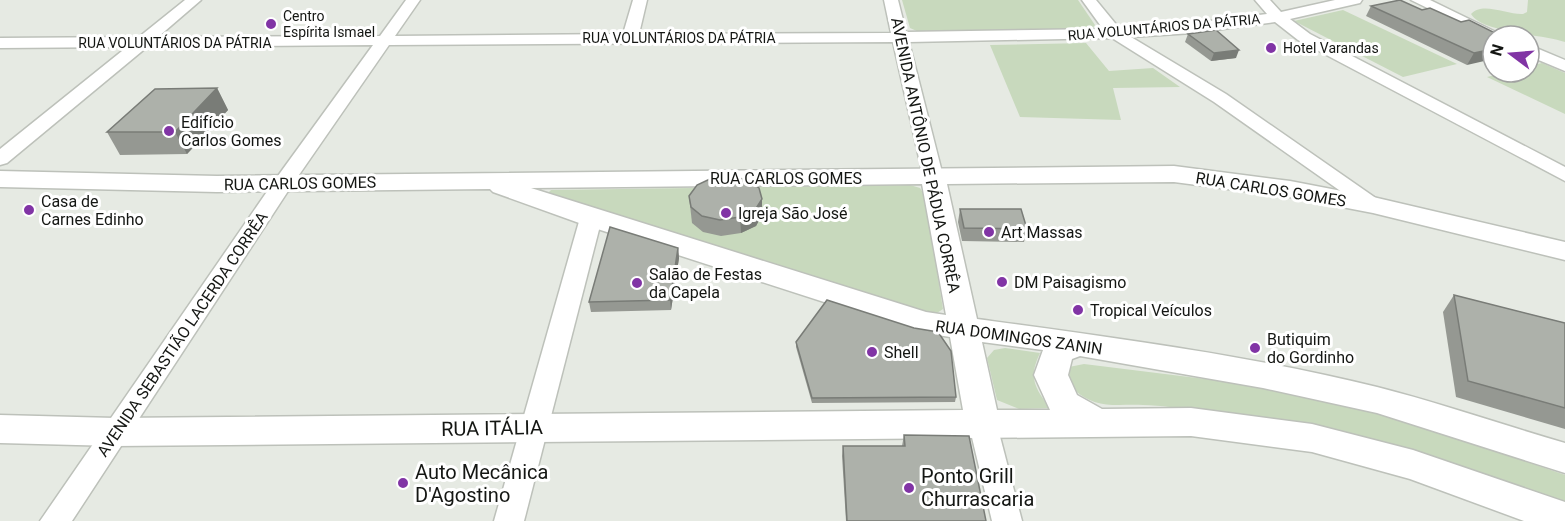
<svg xmlns="http://www.w3.org/2000/svg" width="1565" height="521" viewBox="0 0 1565 521" font-family="Roboto,sans-serif">
  <style>
    .green { fill: #c8d9bd }
    .lines { fill: none; stroke-linecap: round; stroke-linejoin: round }
    .minor-casing { stroke: #bdc1ba; stroke-width: 3 }
    .tertiary-casing { stroke: #bdc1ba; stroke-width: 3 }
    .minor { fill: #fff; fill-rule: evenodd }
    .tertiary { fill: #fff; fill-rule: evenodd }
    .wall { fill: #959892 }
    .shaded-wall { fill: #797c77 }
    .building { fill: #adb1aa; stroke: #797c77; stroke-width: 1.5 }
    .poi-dot { fill: #8134a5; stroke: #fff; stroke-width: 2 }
    .labels { text-anchor: middle; stroke-width: 6; stroke-linejoin: round; paint-order: stroke }
    .far-poi-label { font-size: 14px; fill: #141613; stroke: #fff; text-anchor: start }
    .far-street-label { font-size: 14px; fill: #141613; stroke: #fff }
    .poi-label { font-size: 16px; fill: #141613; stroke: #fff; text-anchor: start }
    .street-label { font-size: 16px; fill: #141613; stroke: #fff }
    .near-street-label { font-size: 20px; fill: #141613; stroke: #fff }
    .near-poi-label { font-size: 20px; fill: #141613; stroke: #fff; text-anchor: start }
  </style>
  <rect width="100%" height="100%" fill="#e6eae3"/>
  <g class="green">
    <polygon points="902,0 1078,0 1095,25 1092,29 919,32 910,28"/>
    <path d="M1528 0H1565V42C1543 34 1482 33 1471 14 1482 1 1508 15 1523 14L1527 12Z"/>
    <polygon points="1343,10 1457,64 1403,77 1294,21"/>
    <polygon points="1086,43 1109,71 1153,68 1180,87 1113,88 1121,120 1020,117 990,45"/>
    <polygon points="1542,63 1565,73 1565,114 1487,77 1507,72 1529,72 1529,66"/>
    <polygon points="910,185 920,188 925,196 943,309 937,313 924,313 546,195 551,190"/>
    <path d="M1005 348 1040 353C1028 378 1035 388 1050 408L1019 409 997 400 987 358 994 350Z"/>
    <path d="M1084 364 1270 387 1375 409 1565 475V504L1199 411C1181 409 1161 405 1143 405 1111 404 1095 410 1070 386L1069 367Z"/>
  </g>
  <g class="lines">
    <g class="minor-casing">
      <g id="minor">
        <polygon points="185,0 201,0 158,37 380,36 406,0 420,0 395,36 623,34 633,0 647,0 639,34 891,33 884,0 898,0 906,32 1103,29 1082,0 1096,0 1119,28 1193,23 1267,14 1255,0 1270,0 1281,12 1335,0 1362,0 1360,3 1290,19 1310,34 1565,167 1565,181 1298,40 1275,22 1193,33 1131,37 1226,94 1380,201 1383,205 1380,209 1366,209 1214,102 1112,38 909,42 943,176 940,180 926,180 923,176 893,42 389,45 292,185 72,521 40,521 275,180 373,45 147,47 7,163 0,165 0,149 127,47 0,48 0,38 139,37"/>
        <polygon points="1411,0 1430,0 1504,36 1493,36 1493,40 1491,39"/>
        <polygon points="1529,45 1565,60 1565,71 1529,56"/>
        <polygon points="591,212 598,213 602,218 524,521 494,521 580,218 584,213"/>
        <polygon points="983,414 993,417 997,425 1022,521 992,521 969,425 973,417"/>
      </g>
    </g>
    <g class="tertiary-casing">
      <path id="tertiary" d="M1174 166 1290 181 1373 197 1565 242V260L1373 213 1290 197 1174 182 947 184 977 319C1109 337 1248 355 1377 387 1440 403 1503 425 1565 443V473L1377 413 1263 388 1080 356 1072 359 1068 375 1077 395 1102 409 1191 408 1312 424 1413 450 1565 502V521H1524L1410 479 1312 452 1191 436 115 446 0 443V415L115 418 963 410 950 337 914 331 582 224 493 192 490 189 217 192 0 187V171L217 176ZM922 184 946 315 926 312 531 188ZM982 342 1043 350 1034 375 1050 410H997Z"/>
    </g>
    <use href="#minor" class="minor"/>
    <use href="#tertiary" class="tertiary"/>
  </g>
  <g class="wall">
    <polygon points="1371,6 1461,22 1501,36 1467,65 1366,16"/>
    <polygon points="1188,34 1236,58 1211,61 1185,42"/>
    <polygon points="217,88 228,110 187,154 120,155 107,132"/>
    <polygon points="689,196 762,199 762,215 756,226 741,233 721,236 703,232 692,223"/>
    <polygon points="960,209 1027,229 1024,242 962,241 958,222"/>
    <polygon points="678,248 679,258 671,310 591,312 589,302"/>
    <polygon points="1454,295 1565,323 1565,429 1456,397 1443,312"/>
    <polygon points="796,342 956,397 955,402 812,403 796,347"/>
    <polygon points="904,435 986,521 846,521 842,456 843,446 902,446"/>
  </g>
  <g class="shaded-wall">
    <polygon points="1493,49 1493,59 1467,65 1474,53"/>
    <polygon points="1239,50 1236,58 1211,61 1214,53"/>
    <polygon points="217,88 228,110 187,154 175,132"/>
    <polygon points="762,199 762,215 756,226 741,233 740,217"/>
    <polygon points="678,248 679,258 671,310 670,300"/>
  </g>
  <g class="building">
    <polygon points="1400,0 1422,10 1430,8 1461,22 1469,20 1501,36 1493,36 1493,49 1474,53 1371,6"/>
    <polygon points="1216,30 1239,50 1214,53 1188,34"/>
    <polygon points="217,88 175,132 107,132 155,89"/>
    <polygon points="730,176 747,180 759,188 762,199 755,210 740,217 720,220 702,216 691,207 689,196 697,185 712,178"/>
    <polygon points="960,209 1021,209 1027,229 964,228"/>
    <polygon points="610,227 678,248 670,300 589,302"/>
    <polygon points="1454,295 1565,323 1565,408 1468,381"/>
    <polygon points="827,300 914,328 938,332 951,351 956,397 812,398 796,342"/>
    <polygon points="904,435 969,436 986,521 847,521 843,446 905,446"/>
  </g>
  <g class="poi-dot">
    <circle cx="271" cy="24" r="6"/>
    <circle cx="1271" cy="48" r="6"/>
    <circle cx="169" cy="131" r="6"/>
    <circle cx="29" cy="210" r="6"/>
    <circle cx="726" cy="213" r="6"/>
    <circle cx="989" cy="232" r="6"/>
    <circle cx="1002" cy="282" r="6"/>
    <circle cx="637" cy="283" r="6"/>
    <circle cx="1078" cy="310" r="6"/>
    <circle cx="1255" cy="348" r="6"/>
    <circle cx="872" cy="352" r="6"/>
    <circle cx="403" cy="483" r="6"/>
    <circle cx="909" cy="488" r="6"/>
  </g>
  <g class="labels">
    <g class="far-poi-label">
      <text x="283" y="21">Centro<tspan x="283" dy="16">Espírita Ismael</tspan></text>
      <text x="1283" y="53">Hotel Varandas</text>
    </g>
    <g class="far-street-label">
      <text transform="translate(1164 27) rotate(-5)" y="5">RUA VOLUNTÁRIOS DA PÁTRIA</text>
      <text x="679" y="43">RUA VOLUNTÁRIOS DA PÁTRIA</text>
      <text x="175" y="48">RUA VOLUNTÁRIOS DA PÁTRIA</text>
    </g>
    <g class="poi-label">
      <text x="181" y="128">Edifício<tspan x="181" dy="18">Carlos Gomes</tspan></text>
      <text x="41" y="207">Casa de<tspan x="41" dy="18">Carnes Edinho</tspan></text>
      <text x="738" y="219">Igreja São José</text>
      <text x="1001" y="238">Art Massas</text>
      <text x="649" y="280">Salão de Festas<tspan x="649" dy="18">da Capela</tspan></text>
      <text x="1014" y="288">DM Paisagismo</text>
      <text x="1090" y="316">Tropical Veículos</text>
      <text x="1267" y="345">Butiquim<tspan x="1267" dy="18">do Gordinho</tspan></text>
      <text x="884" y="358">Shell</text>
    </g>
    <g class="street-label">
      <text transform="translate(926 155) rotate(78)" y="6">AVENIDA ANTÔNIO DE PÁDUA CORRÊA</text>
      <text x="786" y="184">RUA CARLOS GOMES</text>
      <text transform="translate(300 183) rotate(-1)" y="6">RUA CARLOS GOMES</text>
      <text transform="translate(1271 189) rotate(9)" y="6">RUA CARLOS GOMES</text>
      <text transform="translate(182 334) rotate(-56)" y="6">AVENIDA SEBASTIÃO LACERDA CORRÊA</text>
      <text transform="translate(1019 337) rotate(8)" y="6">RUA DOMINGOS ZANIN</text>
    </g>
    <g class="near-street-label">
      <text transform="translate(492 428) rotate(-1)" y="7">RUA ITÁLIA</text>
    </g>
    <g class="near-poi-label">
      <text x="415" y="479">Auto Mecânica<tspan x="415" dy="23">D'Agostino</tspan></text>
      <text x="921" y="483">Ponto Grill<tspan x="921" dy="23">Churrascaria</tspan></text>
    </g>
  </g>
  <g transform="translate(1511 54) rotate(286)"><circle r="28" fill="#ffffff" stroke="#a1a2a1" stroke-width="1.5"/>
  <path d="M0-4.5L10 22L0 15L-10 22Z" fill="#8134a5"/>
  <text y="-9" font-size="16" font-weight="bold" text-anchor="middle" fill="#141613">N</text>
  </g>
</svg>
